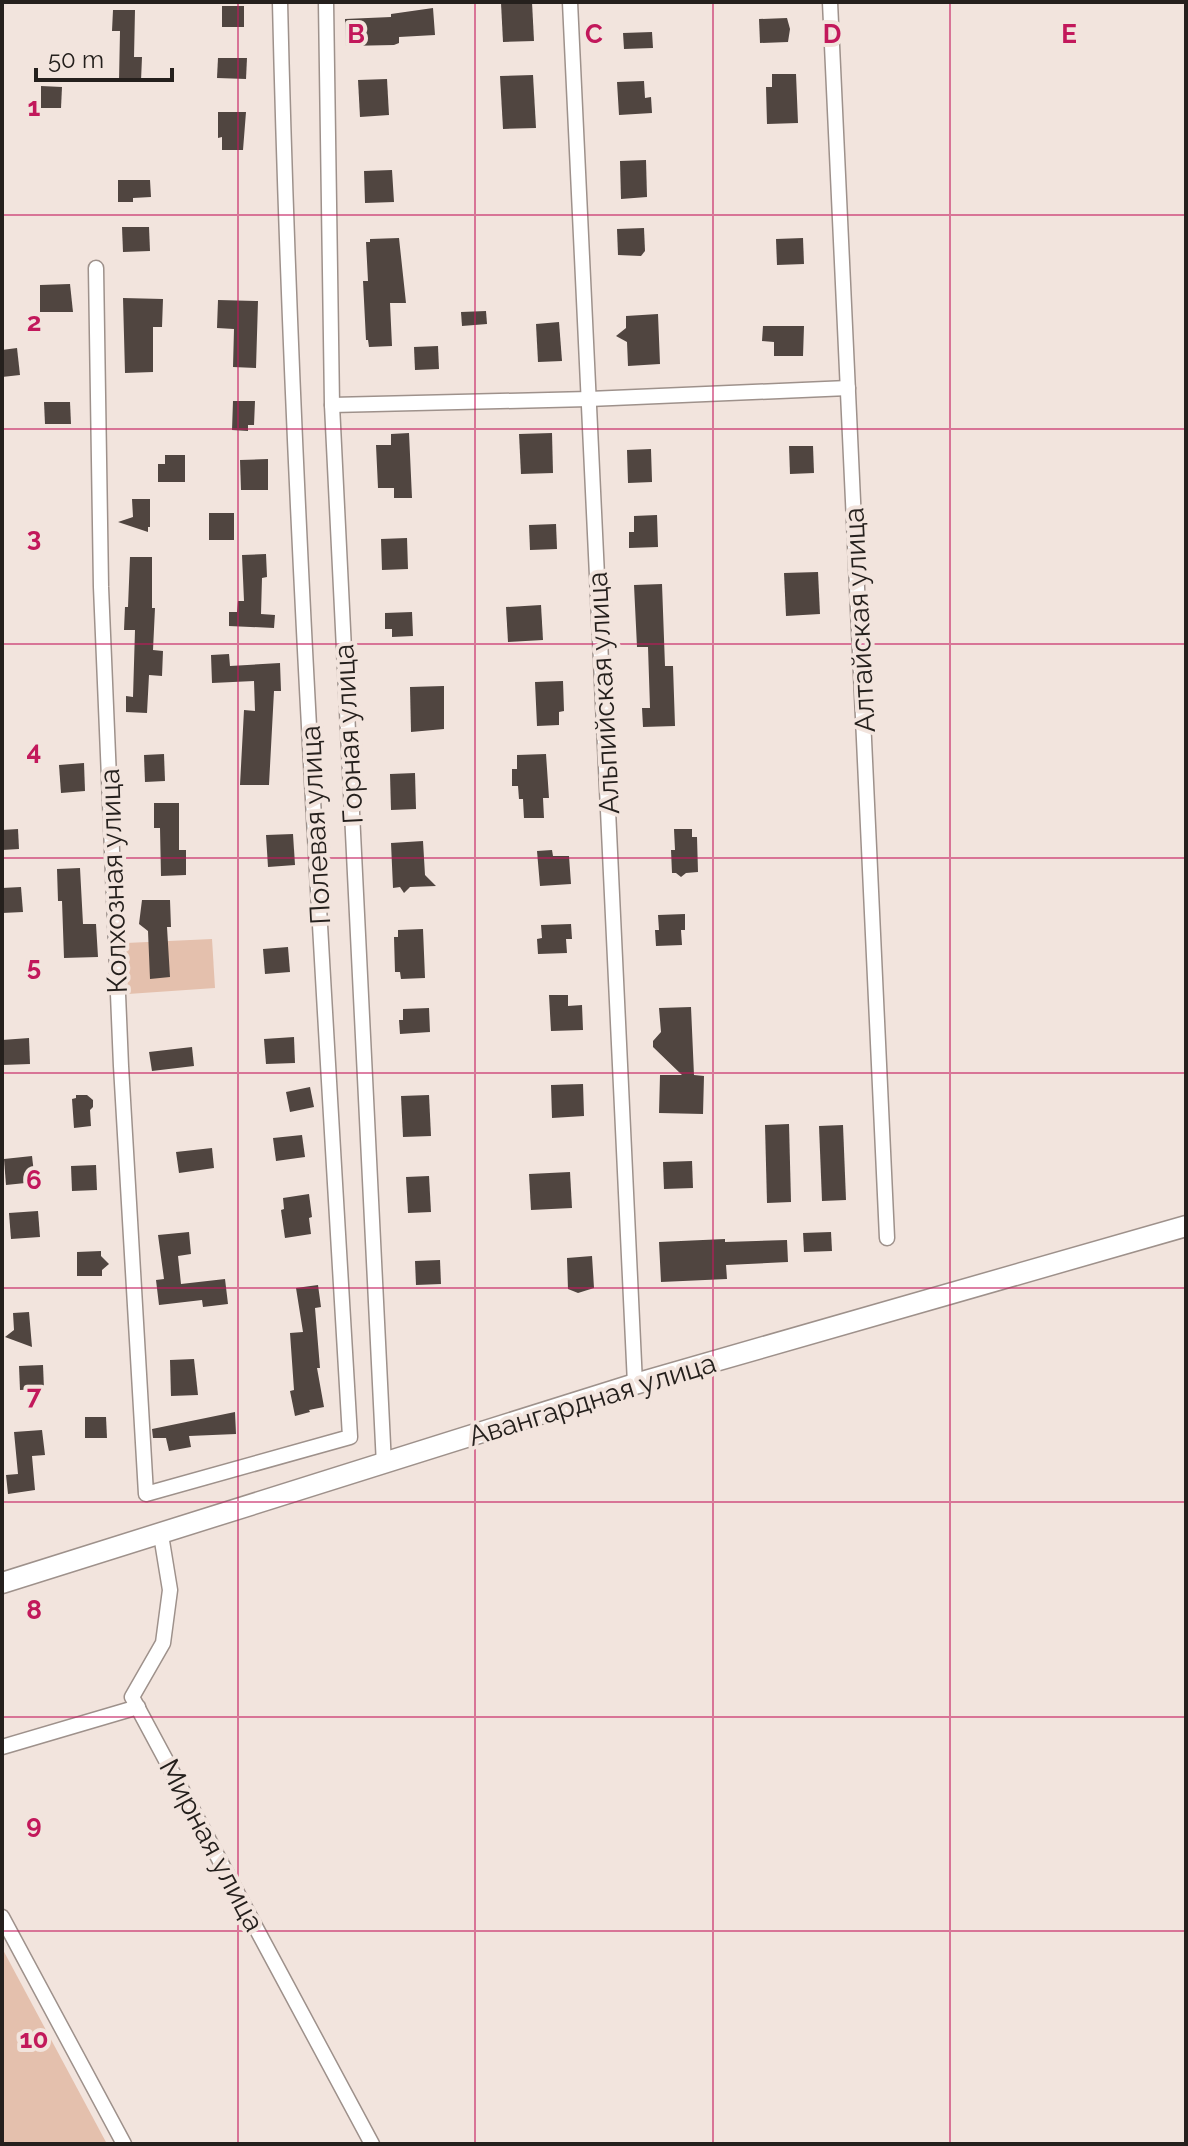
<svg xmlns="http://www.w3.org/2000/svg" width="1188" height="2146" viewBox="0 0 1188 2146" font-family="Raleway,sans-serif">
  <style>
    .green { fill: #e4c0ad }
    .building { fill: #504540 }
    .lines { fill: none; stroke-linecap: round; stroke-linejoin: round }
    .minor-casing { stroke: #9e918b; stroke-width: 17 }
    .secondary-casing { stroke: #9e918b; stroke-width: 23 }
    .minor { stroke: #fff; stroke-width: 14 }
    .secondary { stroke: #fff; stroke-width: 20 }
    .grid { fill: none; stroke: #c2185b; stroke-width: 2; stroke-opacity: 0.55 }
    .labels { text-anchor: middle; stroke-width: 8; stroke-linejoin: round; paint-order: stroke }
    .street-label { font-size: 28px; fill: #25201d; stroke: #f2e4dd }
    .grid-label { font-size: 26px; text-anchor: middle; font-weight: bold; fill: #c2185b; stroke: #f2e4dd; stroke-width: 8; stroke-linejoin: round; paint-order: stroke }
  </style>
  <rect width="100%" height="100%" fill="#f2e4dd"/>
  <g class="green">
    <polygon points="212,939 215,988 128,994 126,943"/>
    <polygon points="2,1948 107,2144 2,2144"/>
  </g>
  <g class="building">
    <polygon points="524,2 532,2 534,41 503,42 501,3"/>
    <rect x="222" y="6" width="22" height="21"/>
    <polygon points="433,8 435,35 399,37 399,43 394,45 346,46 345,19 391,17 391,14"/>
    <polygon points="113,10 135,10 134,57 142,57 141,81 119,81 120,31 112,31"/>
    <polygon points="787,18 790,29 788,42 760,43 759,19"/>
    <polygon points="652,32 653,48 624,49 623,33"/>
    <polygon points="218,58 247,58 246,79 217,78"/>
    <polygon points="772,74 796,74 798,123 767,124 766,87 772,87"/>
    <polygon points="533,75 536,128 503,129 500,76"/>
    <polygon points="387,79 389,115 360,117 358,80"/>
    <polygon points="644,81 645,98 651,97 652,113 619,115 617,82"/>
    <polygon points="41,86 62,87 61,108 41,108"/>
    <polygon points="218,112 246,112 243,150 222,150 222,137 218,138"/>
    <polygon points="646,160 647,197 621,199 620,161"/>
    <polygon points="392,170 394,202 365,203 364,171"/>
    <polygon points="118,180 150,180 151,197 133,198 133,202 118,202"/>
    <polygon points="122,227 149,227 150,251 123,252"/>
    <polygon points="644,228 645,251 641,256 618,255 617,229"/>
    <polygon points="399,238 406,303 390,303 392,346 369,347 368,340 366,340 363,281 368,281 366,242 370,242 370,239"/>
    <polygon points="803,238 804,264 777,265 776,239"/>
    <polygon points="70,284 73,312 40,312 40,285"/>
    <polygon points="123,298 163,299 162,327 153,327 153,372 125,373"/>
    <polygon points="218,300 258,301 256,368 233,367 234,329 217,328"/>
    <polygon points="486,311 487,324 462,326 461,312"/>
    <polygon points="658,314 660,364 628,366 627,342 616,336 626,328 626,316"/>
    <polygon points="559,322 562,361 538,362 536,324"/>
    <polygon points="763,326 804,326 803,356 774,356 774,342 762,341"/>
    <polygon points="438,346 439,369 415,370 414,347"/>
    <polygon points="17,348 20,375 2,377 2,350"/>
    <polygon points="233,401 255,401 254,425 248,425 248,431 232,430"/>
    <polygon points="44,402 70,402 71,424 45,424"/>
    <polygon points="409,433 412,498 394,498 394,488 378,488 376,445 391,445 391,434"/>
    <polygon points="552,433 553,473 521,474 519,434"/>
    <polygon points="789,446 813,446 814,473 790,474"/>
    <polygon points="651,449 652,482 628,483 627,450"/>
    <polygon points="165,455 185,455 185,482 158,482 158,464 165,464"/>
    <polygon points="268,459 268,490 241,490 240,460"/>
    <polygon points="132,499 150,499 150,527 148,527 148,532 118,522 133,517"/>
    <rect x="209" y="513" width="25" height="27"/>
    <polygon points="657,515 658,547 629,548 629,532 634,532 634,516"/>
    <polygon points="556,524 557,549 530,550 529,525"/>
    <polygon points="407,538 408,569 382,570 381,539"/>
    <polygon points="266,554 267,577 262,578 261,614 275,615 274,628 229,626 229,612 237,612 238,601 244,601 242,555"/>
    <polygon points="130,557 152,557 152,608 155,608 153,650 163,651 162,676 149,675 147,713 126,712 126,696 133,697 135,630 124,630 125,607 128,607"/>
    <polygon points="818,572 820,614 786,616 784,573"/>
    <polygon points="662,584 665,666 673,666 675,726 643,727 642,708 650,708 648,647 637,647 634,585"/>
    <polygon points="541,605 543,640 508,642 506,607"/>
    <polygon points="412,612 413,636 392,637 392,629 385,629 385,613"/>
    <polygon points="229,654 230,666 280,663 281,691 274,691 269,785 240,785 244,710 255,711 254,681 212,683 211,655"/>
    <polygon points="563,681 564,711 559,712 559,725 537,726 535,682"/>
    <polygon points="444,686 444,729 411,732 410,687"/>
    <polygon points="164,754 165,781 145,782 144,755"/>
    <polygon points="546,754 549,798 543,798 544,818 524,818 523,799 519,799 518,786 512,786 512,769 517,769 517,755"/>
    <polygon points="84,763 85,791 61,793 59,765"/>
    <polygon points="415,773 416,809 391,810 390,774"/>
    <polygon points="154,803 179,803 179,850 186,850 186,875 161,876 160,828 154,828"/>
    <polygon points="18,829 19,849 2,850 2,830"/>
    <polygon points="674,829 692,829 692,837 697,837 698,872 686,873 681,877 676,873 672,873 671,850 675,850"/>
    <polygon points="293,834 295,865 268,867 266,835"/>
    <polygon points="423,841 425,875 436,886 410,887 404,893 400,887 393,888 391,843"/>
    <polygon points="552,850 553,856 569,856 571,884 540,886 537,851"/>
    <polygon points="80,868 83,924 96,924 98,957 64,958 62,901 58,901 57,869"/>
    <polygon points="21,887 23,912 2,913 2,888"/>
    <polygon points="142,900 170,900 171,927 167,927 170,977 150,979 148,931 139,924"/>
    <polygon points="685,914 685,930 681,930 682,945 656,946 655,930 659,930 658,915"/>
    <polygon points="571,924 572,939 566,939 567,953 538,954 537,939 542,938 541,925"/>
    <polygon points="423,929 425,978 401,979 400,972 395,972 394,937 398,937 398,930"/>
    <polygon points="288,947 290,972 265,974 263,949"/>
    <polygon points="549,995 568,995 568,1006 582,1005 583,1030 551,1031"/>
    <polygon points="691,1007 694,1075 704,1076 703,1114 659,1113 660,1075 682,1075 653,1047 653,1041 661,1032 659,1008"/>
    <polygon points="429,1008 430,1032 400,1034 399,1020 403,1020 403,1009"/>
    <polygon points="294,1037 295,1063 266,1064 264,1039"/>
    <polygon points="29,1038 30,1064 2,1065 2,1040"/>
    <polygon points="192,1047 194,1066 152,1071 149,1052"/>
    <polygon points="583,1084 584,1116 552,1118 551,1085"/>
    <polygon points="310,1087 314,1107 290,1112 286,1092"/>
    <polygon points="76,1095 87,1095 93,1100 93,1107 90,1110 91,1126 74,1128 72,1099 76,1098"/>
    <polygon points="429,1095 431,1136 403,1137 401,1096"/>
    <polygon points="789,1124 791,1202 767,1203 765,1125"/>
    <polygon points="843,1125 846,1200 822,1201 819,1126"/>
    <polygon points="302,1135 305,1157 276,1161 273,1138"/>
    <polygon points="212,1148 214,1168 179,1173 176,1152"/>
    <polygon points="32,1156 35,1182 6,1185 4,1159"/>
    <polygon points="692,1161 693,1188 664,1189 663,1162"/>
    <polygon points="96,1165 97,1190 72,1191 71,1166"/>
    <polygon points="570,1172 572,1208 531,1210 529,1174"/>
    <polygon points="429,1176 431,1212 408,1213 406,1177"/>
    <polygon points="309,1194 312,1217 309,1218 311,1234 285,1238 281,1210 284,1209 283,1198"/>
    <polygon points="38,1211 40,1237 11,1239 9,1213"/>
    <polygon points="189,1232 191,1254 178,1256 181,1284 225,1279 228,1304 203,1307 202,1300 159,1305 156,1280 164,1279 158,1235"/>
    <polygon points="831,1232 832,1251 804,1252 803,1233"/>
    <polygon points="725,1239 725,1242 787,1240 788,1262 726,1265 727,1279 661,1282 659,1242"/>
    <polygon points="101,1251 101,1256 109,1264 102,1270 102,1276 77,1276 77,1252"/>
    <polygon points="592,1256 594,1288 578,1293 568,1289 567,1258"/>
    <polygon points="440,1260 441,1284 416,1285 415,1261"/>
    <polygon points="318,1285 321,1307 315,1308 320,1368 317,1368 324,1407 309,1410 310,1412 295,1416 290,1391 294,1390 290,1333 303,1332 296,1288"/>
    <polygon points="29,1312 32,1347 5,1337 14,1330 13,1313"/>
    <polygon points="194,1359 198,1395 171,1396 170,1360"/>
    <polygon points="43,1365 44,1389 20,1390 19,1366"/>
    <polygon points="235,1412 236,1434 189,1436 191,1447 169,1451 166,1438 153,1438 152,1429"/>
    <polygon points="85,1417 106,1417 107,1438 85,1438"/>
    <polygon points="42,1430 45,1455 32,1456 35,1490 8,1494 6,1475 18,1474 14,1432"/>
  </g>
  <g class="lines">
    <g class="minor-casing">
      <g id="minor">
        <polyline points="326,2 332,405 384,1465"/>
        <polyline points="570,2 635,1384"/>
        <polyline points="830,2 887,1238"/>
        <path d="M96 268 101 587 121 1066 146 1494 350 1437C322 959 291 481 280 2"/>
        <polyline points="332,405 589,399 848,388"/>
        <polyline points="161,1535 170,1590 163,1643 132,1697 372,2144"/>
        <polyline points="2,1747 138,1707"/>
        <polyline points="2,1917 124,2144"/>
      </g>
    </g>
    <g class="secondary-casing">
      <polyline id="secondary" points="2,1583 635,1384 1186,1226"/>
    </g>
    <use href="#minor" class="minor"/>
    <use href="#secondary" class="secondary"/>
  </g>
  <path class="grid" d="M238 2V2144M475 2V2144M713 2V2144M950 2V2144M2 215H1186M2 429H1186M2 644H1186M2 858H1186M2 1073H1186M2 1288H1186M2 1502H1186M2 1717H1186M2 1931H1186"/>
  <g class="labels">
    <g class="street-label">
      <text transform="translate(859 620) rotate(-93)" y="10">Алтайская улица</text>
      <text transform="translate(603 693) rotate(-93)" y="10">Альпийская улица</text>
      <text transform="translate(348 734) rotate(-93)" y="10">Горная улица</text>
      <text transform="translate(315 825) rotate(-93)" y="10">Полевая улица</text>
      <text transform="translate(113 881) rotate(-92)" y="10">Колхозная улица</text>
      <text transform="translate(592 1399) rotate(-17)" y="10">Авангардная улица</text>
      <text transform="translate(212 1845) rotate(62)" y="10">Мирная улица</text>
    </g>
  </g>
  <g class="grid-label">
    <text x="356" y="43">B</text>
    <text x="594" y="43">C</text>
    <text x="832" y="43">D</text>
    <text x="1069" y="43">E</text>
    <text x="34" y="116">1</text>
    <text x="34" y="331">2</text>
    <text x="34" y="546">3</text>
    <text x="34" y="760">4</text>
    <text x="34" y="975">5</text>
    <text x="34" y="1189">6</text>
    <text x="34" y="1404">7</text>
    <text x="34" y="1619">8</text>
    <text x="34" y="1833">9</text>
    <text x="34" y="2048">10</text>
  </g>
  <rect width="1188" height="2146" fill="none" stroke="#25201d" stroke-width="8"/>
  <path d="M36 68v12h136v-12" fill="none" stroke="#25201d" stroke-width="4"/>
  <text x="48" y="68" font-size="24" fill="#25201d" stroke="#f2e4dd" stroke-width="6" paint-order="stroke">50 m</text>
</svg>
